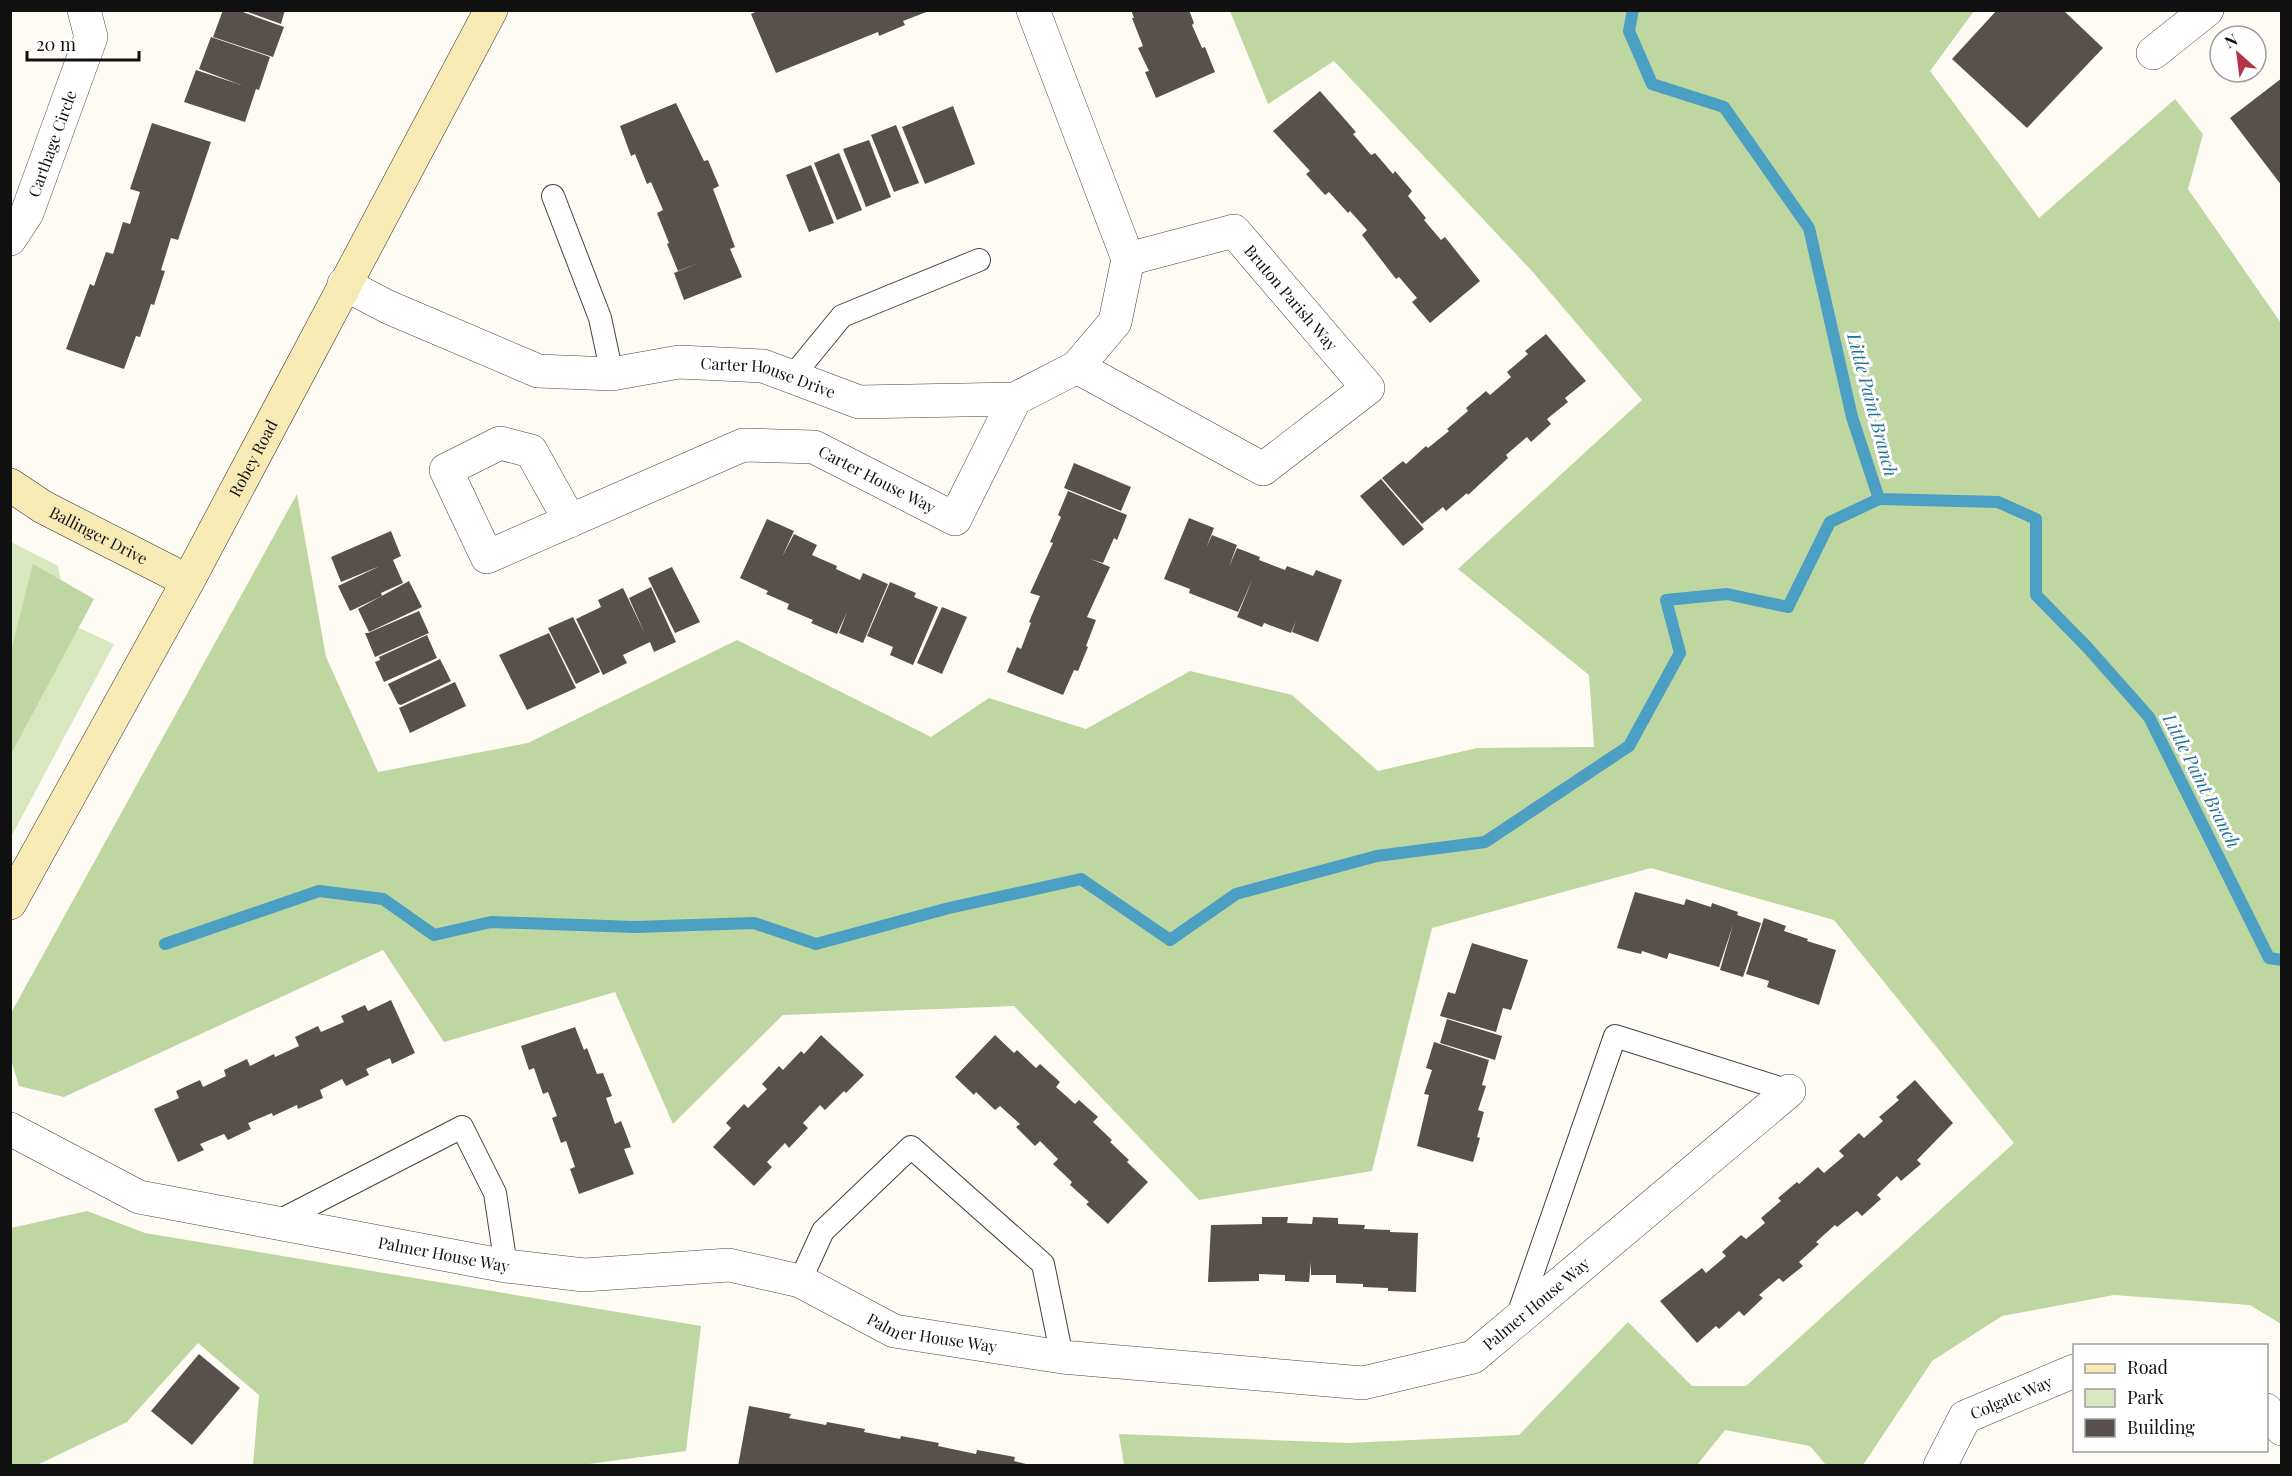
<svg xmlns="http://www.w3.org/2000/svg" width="2292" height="1476" viewBox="0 0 2292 1476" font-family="'Playfair Display',serif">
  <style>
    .green { fill: #d8e7c0 }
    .forest { fill: #bed6a0 }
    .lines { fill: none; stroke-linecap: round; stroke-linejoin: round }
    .stream { stroke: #4a9fc2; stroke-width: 12 }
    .building { fill: #58504d }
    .lane-casing { stroke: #434343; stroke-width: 24 }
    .street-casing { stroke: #434343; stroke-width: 34 }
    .secondary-casing { stroke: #323232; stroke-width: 34 }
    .lane { stroke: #fff; stroke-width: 22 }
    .street { stroke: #fff; stroke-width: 33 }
    .secondary { stroke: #f8eab5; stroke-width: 33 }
    .labels { text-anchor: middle; stroke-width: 6; stroke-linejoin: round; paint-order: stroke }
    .street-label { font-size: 16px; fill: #101010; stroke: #fff }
    .water-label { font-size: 18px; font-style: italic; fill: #237298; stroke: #fff }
  </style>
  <rect width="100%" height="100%" fill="#fefbf4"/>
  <polygon class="green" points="11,542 58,566 70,624 114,644 11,837"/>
  <g class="forest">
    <polygon points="1230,11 1974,11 1930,71 2039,218 2175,99 2203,134 2188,189 2281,323 2281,1324 2250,1305 2114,1295 2002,1316 1932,1361 1863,1465 1826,1465 1810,1446 1725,1430 1697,1465 1124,1465 1119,1434 1348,1443 1519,1435 1628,1322 1692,1386 1746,1386 2014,1143 1834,920 1651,868 1432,928 1372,1171 1199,1200 1014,1006 783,1015 673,1124 615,992 444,1042 383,950 64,1097 19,1086 11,1060 11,1013 297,494 326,657 378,772 528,743 737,640 931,737 989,698 1086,729 1190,671 1292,695 1378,771 1477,748 1594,747 1589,675 1458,569 1642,400 1531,270 1334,61 1268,104"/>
    <polygon points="33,564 94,599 11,754 11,651"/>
    <polygon points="87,1211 145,1233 701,1326 686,1451 574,1466 253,1465 259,1395 198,1343 127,1422 37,1465 11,1465 11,1228"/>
  </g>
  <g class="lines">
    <g class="stream">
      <polyline points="1633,10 1629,31 1652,84 1724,107 1809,228 1852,417 1879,499 1998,502 2036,519 2036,595 2087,647 2149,717 2269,958 2282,960"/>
      <polyline points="165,944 319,891 383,899 434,935 491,922 635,927 754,923 816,944 949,908 1081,879 1170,940 1236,894 1377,856 1485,842 1629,746 1680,653 1666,600 1727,594 1788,607 1830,522 1879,499"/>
    </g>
  </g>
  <g class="building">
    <polygon points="223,10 237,10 284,27 273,57 213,37"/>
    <polygon points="242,10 285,10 281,24"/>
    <polygon points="760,10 929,10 929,11 903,21 905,25 879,36 878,32 776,73 751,14"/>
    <polygon points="1131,10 1189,10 1194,23 1192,25 1202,48 1205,47 1215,72 1156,98 1145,72 1149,71 1138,48 1143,46 1132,18 1134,18"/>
    <polygon points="1997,10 2063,10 2103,48 2027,128 1952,59"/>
    <polygon points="211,37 270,57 259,90 256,89 245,122 184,102 196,70 241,85 199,69"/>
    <polygon points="2282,78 2282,186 2230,118"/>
    <polygon points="1320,91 1356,132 1353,134 1371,155 1375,153 1393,174 1395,171 1412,191 1408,196 1426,218 1424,220 1441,240 1445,237 1480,281 1430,323 1412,302 1417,298 1399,277 1396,279 1362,235 1367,230 1350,211 1348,213 1329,192 1325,195 1306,174 1310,171 1273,131"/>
    <polygon points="676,103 704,161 708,160 719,186 713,189 735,247 730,249 742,277 684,300 674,273 701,262 678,271 667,244 669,243 657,213 663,210 651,182 647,184 635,154 631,156 620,126"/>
    <polygon points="953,106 975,164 925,184 902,127"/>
    <polygon points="152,123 211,142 178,240 171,238 161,270 165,271 154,305 151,304 140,337 136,336 124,369 66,349 90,284 94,286 106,252 113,254 123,222 130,224 140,192 130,189"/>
    <polygon points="896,125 919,183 894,192 871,135"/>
    <polygon points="869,140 891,197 866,207 843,149"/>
    <polygon points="839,153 862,210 837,220 814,163"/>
    <polygon points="811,165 834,223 809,232 786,175"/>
    <polygon points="1546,334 1586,381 1565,398 1568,402 1547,419 1551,424 1531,442 1527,437 1506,455 1508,458 1468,495 1467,493 1446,511 1443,507 1422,524 1382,478 1403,461 1406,464 1426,446 1428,448 1449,431 1447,429 1468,411 1466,408 1486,391 1490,395 1511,377 1507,372 1528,354 1525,351"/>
    <polygon points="1074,463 1131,487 1121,511 1064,488"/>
    <polygon points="1381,479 1424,529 1403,546 1360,496"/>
    <polygon points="1068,491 1127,515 1117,540 1114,538 1103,563 1091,559 1110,567 1087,617 1096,620 1086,646 1088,647 1078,671 1074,670 1063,695 1007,672 1017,647 1021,649 1031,623 1029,622 1040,596 1030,593 1053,543 1050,542 1061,517 1058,515"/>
    <polygon points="1189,518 1214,528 1206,548 1212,535 1237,545 1229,567 1237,548 1260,557 1259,560 1285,570 1287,566 1313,576 1316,570 1342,580 1318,642 1292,632 1296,620 1291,633 1264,623 1262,627 1237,617 1253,578 1238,612 1189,593 1190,589 1164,579"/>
    <polygon points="767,519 794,531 782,557 794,534 817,545 812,555 837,566 836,569 860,580 863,573 888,584 863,643 839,633 847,612 837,634 811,623 813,620 787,609 789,604 766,594 768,591 740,578"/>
    <polygon points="391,531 401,556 393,560 403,583 381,593 382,596 350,611 338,586 380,566 341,582 331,557"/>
    <polygon points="672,567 700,622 675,633 648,578"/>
    <polygon points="409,581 422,607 369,632 358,609"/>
    <polygon points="890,582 916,593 914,597 938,607 913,665 890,655 893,647 867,636"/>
    <polygon points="651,587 676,642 654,652 650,642 623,655 627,663 603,675 576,619 601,607 598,600 623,588 645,634 629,598"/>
    <polygon points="942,607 967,617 942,674 917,663"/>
    <polygon points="419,611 429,633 375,657 365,633 368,633"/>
    <polygon points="573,617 600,672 576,684 548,628"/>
    <polygon points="549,633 576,688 527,710 499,655"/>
    <polygon points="427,635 437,658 384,682 375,662 380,660 379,657"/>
    <polygon points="440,659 451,681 401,705 398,704 388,684"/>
    <polygon points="455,682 466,706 410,733 399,708"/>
    <polygon points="1635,892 1684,905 1686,899 1711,907 1712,903 1738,912 1737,915 1761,923 1743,977 1720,970 1733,925 1719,967 1669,953 1667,959 1642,951 1641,954 1617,948"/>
    <polygon points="1764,918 1786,926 1784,931 1808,939 1807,941 1836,950 1819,1005 1767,987 1769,981 1746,974"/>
    <polygon points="1472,943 1528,960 1511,1010 1503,1008 1496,1032 1440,1016 1448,992 1455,994"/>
    <polygon points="391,1000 415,1053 392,1064 390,1058 366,1069 369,1075 346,1086 342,1079 320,1090 323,1098 298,1109 297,1105 273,1116 272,1113 248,1123 251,1129 228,1140 224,1134 200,1144 204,1150 178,1162 154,1109 179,1098 176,1091 200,1080 203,1087 226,1076 224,1070 247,1059 250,1066 274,1054 275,1057 299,1046 295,1037 318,1026 321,1032 344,1022 341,1016 365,1005 368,1011"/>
    <polygon points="1447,1019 1502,1036 1495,1060 1440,1043"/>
    <polygon points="575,1027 584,1050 587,1048 597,1074 603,1073 612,1096 606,1098 615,1124 621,1121 631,1147 624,1149 634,1174 579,1194 570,1169 575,1167 566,1141 561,1143 552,1118 557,1116 548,1092 543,1094 534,1068 529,1070 521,1046"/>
    <polygon points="821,1035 864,1075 846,1093 844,1091 825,1110 820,1105 803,1123 808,1128 789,1148 785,1143 767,1162 772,1167 754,1186 713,1147 731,1128 726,1123 744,1104 748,1108 767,1089 762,1084 779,1066 783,1070 801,1051 804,1054"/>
    <polygon points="995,1035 1014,1053 1017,1050 1036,1068 1040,1064 1060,1082 1056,1087 1075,1104 1079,1100 1098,1117 1093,1122 1112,1140 1110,1142 1129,1160 1127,1162 1148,1182 1108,1224 1086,1204 1089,1202 1070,1185 1072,1182 1053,1164 1058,1159 1040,1141 1035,1146 1016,1127 1020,1124 1000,1106 995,1110 976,1092 974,1095 955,1077"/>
    <polygon points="1434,1042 1489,1060 1482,1085 1486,1086 1478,1110 1484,1112 1477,1137 1480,1138 1473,1162 1417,1146 1429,1095 1424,1094 1432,1070 1426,1068"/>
    <polygon points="1915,1080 1953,1123 1917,1160 1921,1164 1901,1181 1897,1176 1877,1195 1881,1199 1862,1216 1857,1211 1837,1227 1835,1225 1816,1242 1819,1244 1799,1262 1803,1266 1783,1282 1779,1278 1759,1295 1763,1298 1744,1316 1739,1311 1719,1329 1716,1326 1697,1343 1660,1301 1702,1268 1706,1273 1726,1256 1722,1252 1741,1235 1746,1239 1765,1223 1761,1218 1781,1201 1778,1198 1797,1182 1799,1184 1818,1167 1824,1173 1844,1156 1839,1151 1859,1133 1864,1138 1883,1121 1879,1117 1899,1100 1896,1097"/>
    <polygon points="1262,1217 1288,1217 1287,1223 1312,1224 1313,1217 1338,1218 1338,1224 1365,1225 1364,1229 1390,1230 1390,1232 1418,1233 1416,1292 1388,1291 1388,1288 1363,1287 1363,1284 1336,1283 1336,1275 1311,1275 1311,1262 1309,1282 1285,1281 1285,1275 1259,1274 1259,1281 1208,1282 1211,1225 1262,1224"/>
    <polygon points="199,1354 240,1388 192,1445 151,1411"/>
    <polygon points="749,1406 791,1414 789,1418 826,1425 827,1422 865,1429 864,1432 900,1439 901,1436 939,1443 938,1446 976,1454 977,1450 1015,1457 1014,1461 1034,1466 738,1466"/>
  </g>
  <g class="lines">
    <g class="lane-casing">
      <g id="lane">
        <polyline points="553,196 600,318 612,374"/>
        <polyline points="792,377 842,316 979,260"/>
        <polyline points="277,1222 462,1127 495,1193 506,1266"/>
        <polyline points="800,1281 823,1231 911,1147 1043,1264 1062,1357"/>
        <polyline points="1517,1318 1615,1036 1789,1091"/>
      </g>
    </g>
    <g class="street-casing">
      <g id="street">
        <path id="s1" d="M1033 10 1128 259 1234 231 1368 388 1263 469 1077 367"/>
        <polyline points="2153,53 2207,10"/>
        <path id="s2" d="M10 239 27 213 91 37 84 10"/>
        <path id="s3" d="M344 284 388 307 538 371 612 374 679 362 763 366 859 402 1015 399 1077 367 1115 322 1128 259"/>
        <path id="s4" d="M570 521 531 451 500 443 446 470 487 557 743 445 814 447 955 519 1015 399"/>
        <path id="s5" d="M10 1129 139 1197 506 1266 584 1275 729 1265 800 1281 894 1331 1062 1357 1363 1383 1473 1357 1789 1091"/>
        <polyline points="2266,1410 2282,1429"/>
        <path id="s6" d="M1940 1466 1965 1417 2074 1371"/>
      </g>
    </g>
    <g class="secondary-casing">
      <g id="secondary">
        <path id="s7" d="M10 485 43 507 188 581"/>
        <path id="s8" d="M10 903 188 581 491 10"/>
      </g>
    </g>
    <use href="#lane" class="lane"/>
    <use href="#street" class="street"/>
    <use href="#secondary" class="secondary"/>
  </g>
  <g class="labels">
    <g class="street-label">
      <text dy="6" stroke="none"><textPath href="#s2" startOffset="105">Carthage Circle</textPath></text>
      <text dy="6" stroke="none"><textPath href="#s1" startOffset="464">Bruton Parish Way</textPath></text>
      <text dy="6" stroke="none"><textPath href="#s3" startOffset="446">Carter House Drive</textPath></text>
      <text dy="6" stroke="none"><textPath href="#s8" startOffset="507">Robey Road</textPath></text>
      <text dy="6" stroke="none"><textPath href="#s4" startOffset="690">Carter House Way</textPath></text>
      <text dy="6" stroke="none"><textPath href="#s7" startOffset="102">Ballinger Drive</textPath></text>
      <text dy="6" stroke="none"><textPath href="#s5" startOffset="456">Palmer House Way</textPath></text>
      <text dy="6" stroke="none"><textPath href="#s5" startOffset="1590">Palmer House Way</textPath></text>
      <text dy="6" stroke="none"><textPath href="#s5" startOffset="960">Palmer House Way</textPath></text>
      <text dy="6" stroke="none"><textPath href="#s6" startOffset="105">Colgate Way</textPath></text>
    </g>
    <g class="water-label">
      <text transform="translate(1872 405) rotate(75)" y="6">Little Paint Branch</text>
      <text transform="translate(2201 781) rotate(63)" y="6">Little Paint Branch</text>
    </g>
  </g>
  <rect width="2292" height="1476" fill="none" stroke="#101010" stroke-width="24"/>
  <rect x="2073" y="1344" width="195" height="108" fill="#ffffff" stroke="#9f9f9f" stroke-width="1.5"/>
  <rect x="2085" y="1364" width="30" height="9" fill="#f8eab5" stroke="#9f9f9f" stroke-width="1.5"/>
  <text x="2127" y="1374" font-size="18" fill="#101010">Road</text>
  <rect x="2085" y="1389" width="30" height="18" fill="#d8e7c0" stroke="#9f9f9f" stroke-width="1.5"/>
  <text x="2127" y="1404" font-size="18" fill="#101010">Park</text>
  <rect x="2085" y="1419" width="30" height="18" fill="#58504d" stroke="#9f9f9f" stroke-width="1.5"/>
  <text x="2127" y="1434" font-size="18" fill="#101010">Building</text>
  <g transform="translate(2238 54) rotate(332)"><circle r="28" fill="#ffffff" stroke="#9f9f9f" stroke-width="1.5"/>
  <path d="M0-4.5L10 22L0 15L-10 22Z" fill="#b53347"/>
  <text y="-9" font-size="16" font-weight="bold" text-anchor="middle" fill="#101010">N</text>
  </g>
  <path d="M27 51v9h112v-9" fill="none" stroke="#101010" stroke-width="3"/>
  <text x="36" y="51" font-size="18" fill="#101010" stroke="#ffffff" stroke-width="4.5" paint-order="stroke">20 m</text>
</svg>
